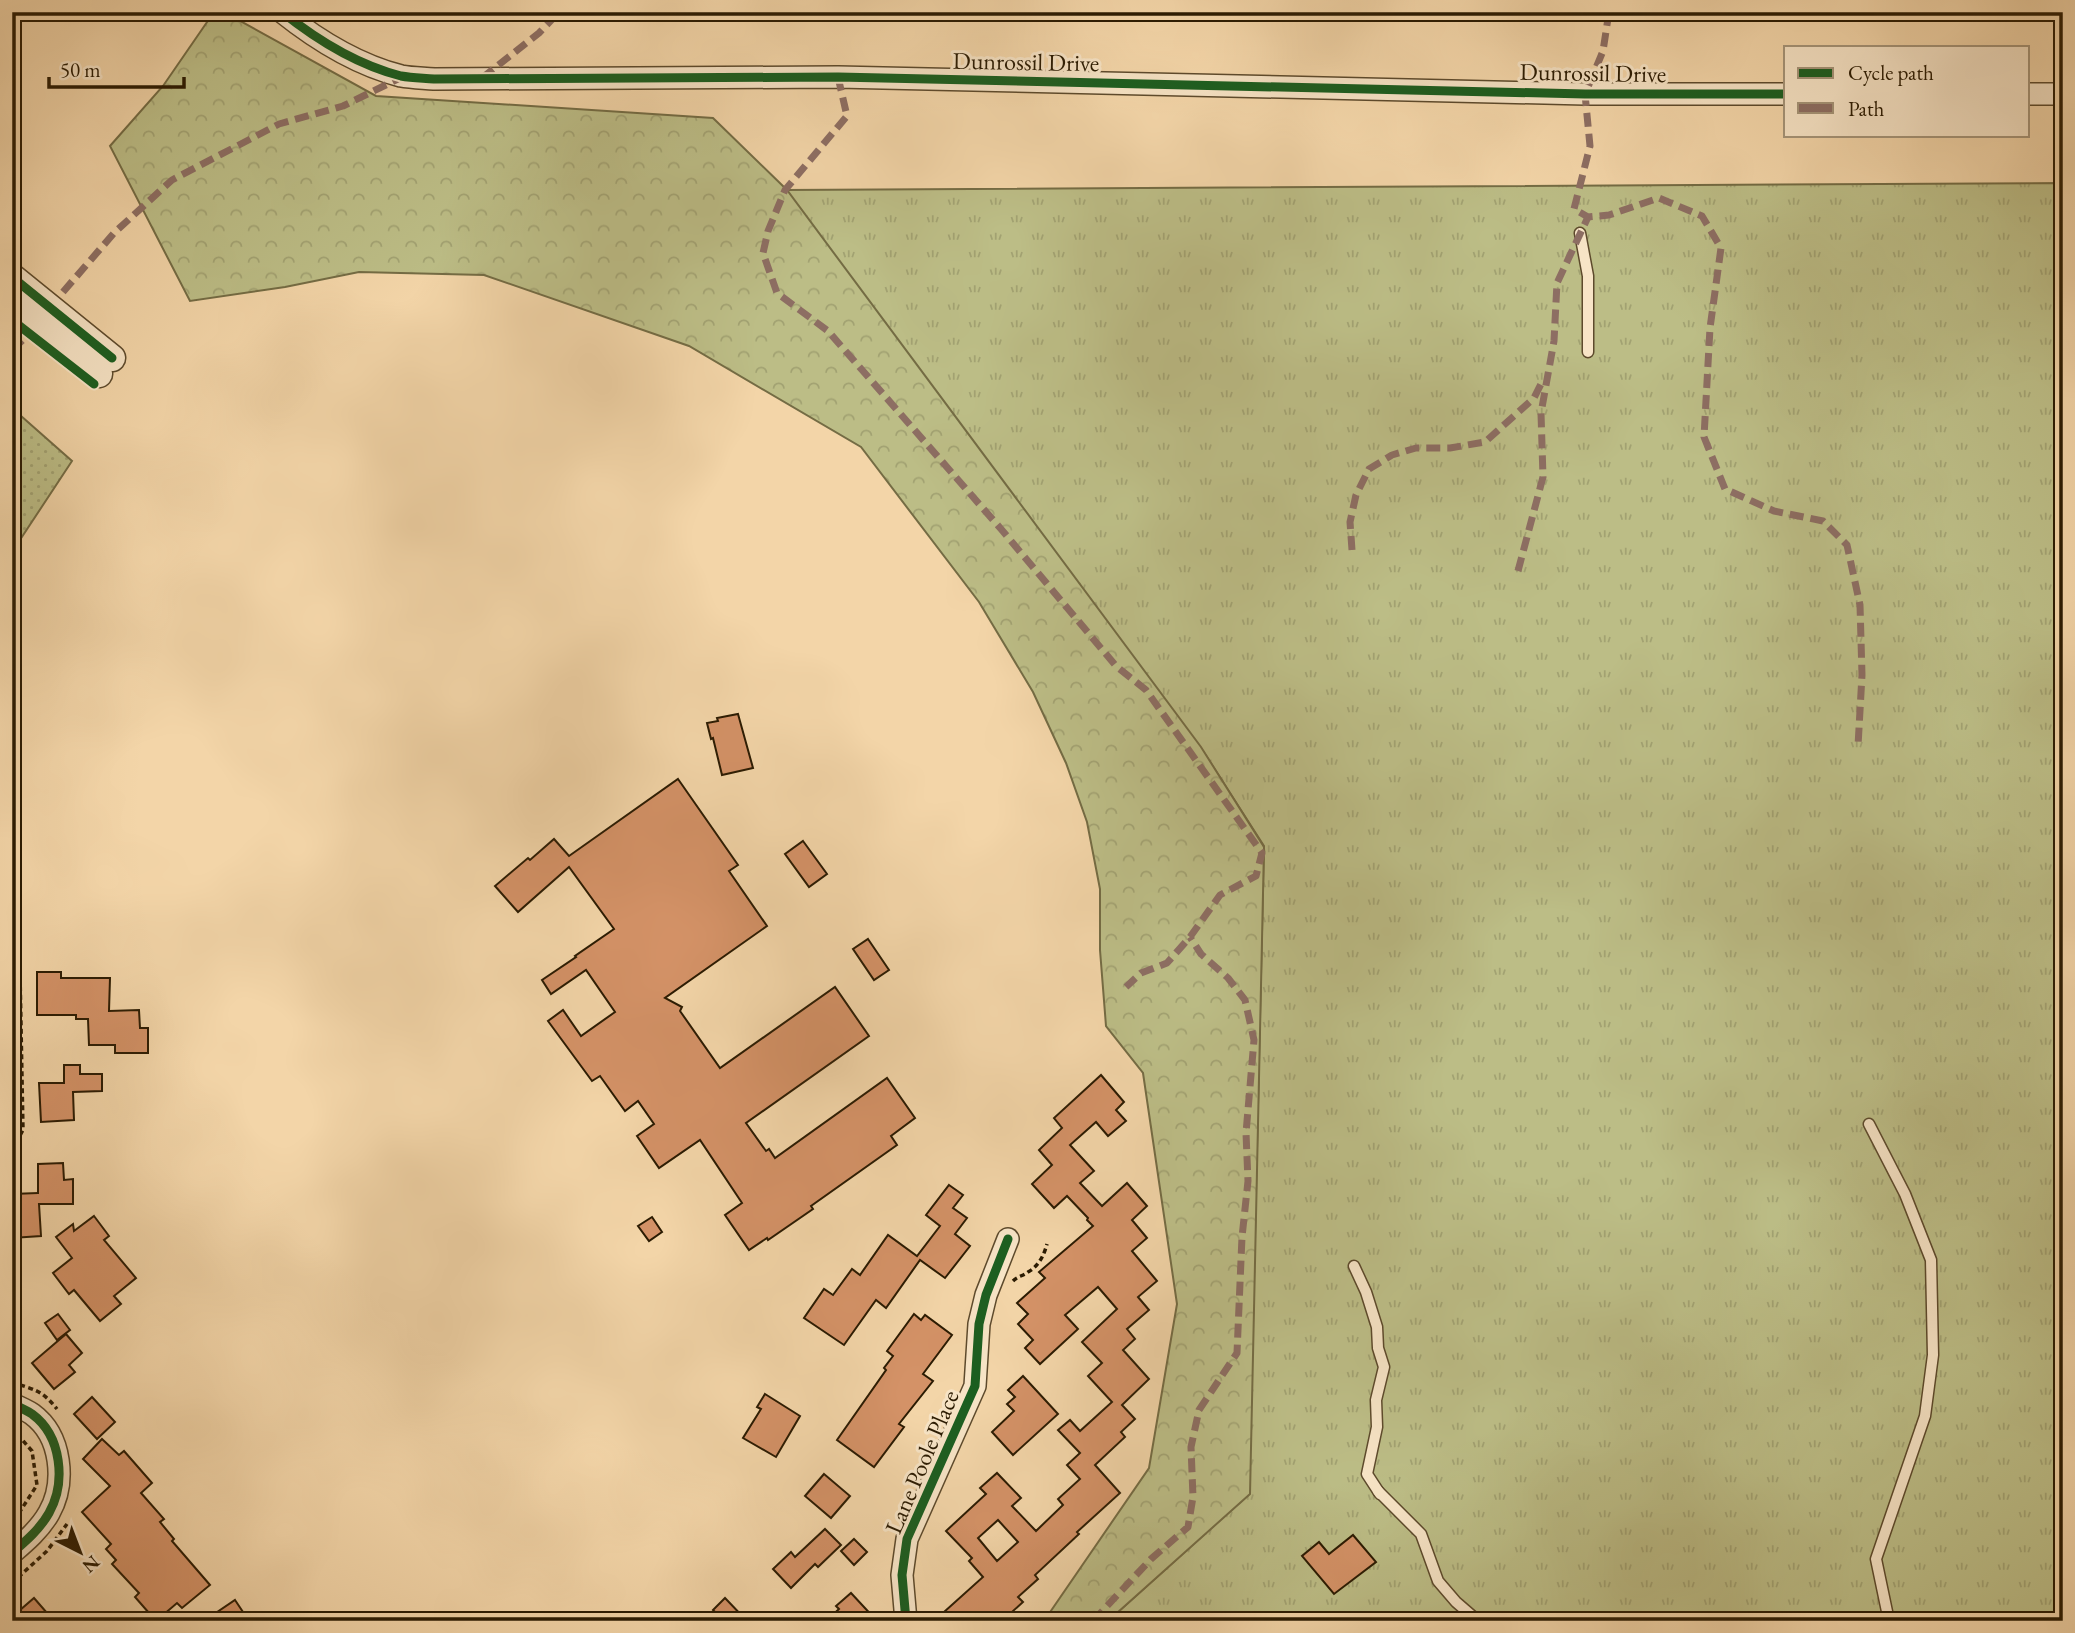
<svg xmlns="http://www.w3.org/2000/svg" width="2075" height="1633" viewBox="0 0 2075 1633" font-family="'EB Garamond',serif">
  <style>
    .grass { fill: url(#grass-tufts); stroke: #746c44; stroke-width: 2 }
    .forest { fill: url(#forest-crowns); stroke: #746c44; stroke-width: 2 }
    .park { fill: url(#park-dots); stroke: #746c44; stroke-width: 2 }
    .building { fill: #d49267; stroke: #2b1b02; stroke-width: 2; fill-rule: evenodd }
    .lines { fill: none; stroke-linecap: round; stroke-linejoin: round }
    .service-casing { stroke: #5d4a2c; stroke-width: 13 }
    .minor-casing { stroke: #5d4a2c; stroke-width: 24 }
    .tertiary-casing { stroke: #5d4a2c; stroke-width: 29 }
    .path { stroke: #2b1b02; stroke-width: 3.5; stroke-dasharray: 5 3.5; stroke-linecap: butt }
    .service { stroke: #f7e4c6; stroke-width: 10 }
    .minor { stroke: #f7e4c6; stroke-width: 21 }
    .tertiary { stroke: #f7e4c6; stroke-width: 26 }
    .quiet { stroke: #8d6e63; stroke-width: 7; stroke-dasharray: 14 7; stroke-linecap: butt }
    .cycleway-casing { stroke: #f7e4c6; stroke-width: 13 }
    .cycleway { stroke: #1b5e20; stroke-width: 9 }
    .labels { text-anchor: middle; stroke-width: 6; stroke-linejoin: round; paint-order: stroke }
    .street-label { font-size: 24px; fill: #2b1b02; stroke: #f7e4c6 }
  </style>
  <defs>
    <pattern id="grass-tufts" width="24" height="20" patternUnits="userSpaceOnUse" patternTransform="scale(1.75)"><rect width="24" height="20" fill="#bcbd86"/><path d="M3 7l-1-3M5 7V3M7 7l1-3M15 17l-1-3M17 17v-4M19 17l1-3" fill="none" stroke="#a2a272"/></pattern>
    <pattern id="forest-crowns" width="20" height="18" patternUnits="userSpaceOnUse" patternTransform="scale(1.75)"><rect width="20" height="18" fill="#bcbd86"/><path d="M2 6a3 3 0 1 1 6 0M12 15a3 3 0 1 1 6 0" fill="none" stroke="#a2a272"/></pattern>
    <pattern id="park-dots" width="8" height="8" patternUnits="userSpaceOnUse" patternTransform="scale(1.75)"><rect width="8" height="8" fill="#bcbd86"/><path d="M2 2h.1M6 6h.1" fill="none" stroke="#a2a272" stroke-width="1.8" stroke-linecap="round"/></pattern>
  </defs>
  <rect width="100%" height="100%" fill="#f3d5a8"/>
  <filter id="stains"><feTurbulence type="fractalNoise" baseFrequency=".00286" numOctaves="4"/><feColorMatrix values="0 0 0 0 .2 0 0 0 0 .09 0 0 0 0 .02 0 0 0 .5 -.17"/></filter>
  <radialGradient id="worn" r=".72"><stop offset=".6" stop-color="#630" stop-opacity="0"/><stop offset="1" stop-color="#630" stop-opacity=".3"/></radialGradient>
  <polygon class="grass" points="2063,183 2063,1621 1108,1621 1249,1494 1264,846 1205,754 785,190"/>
  <polygon class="forest" points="214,12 224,12 376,96 713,118 787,190 1201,747 1264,847 1250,1494 1108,1621 1044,1621 1149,1468 1177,1304 1143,1073 1106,1026 1100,950 1100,889 1087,822 1066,763 1033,692 979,602 861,447 689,346 484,275 359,272 285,287 190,301 110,146 163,86"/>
  <polygon class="park" points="12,408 72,461 12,552"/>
  <g class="building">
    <polygon points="738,714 753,768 722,775 713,738 711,739 707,723 718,721 717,718"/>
    <polygon points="678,779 738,865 729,871 767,926 665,998 682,1007 680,1011 720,1068 835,987 869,1036 746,1123 766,1151 769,1149 775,1158 887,1078 915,1118 891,1136 897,1145 811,1206 813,1209 768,1240 767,1238 749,1250 725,1215 742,1203 700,1140 659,1168 637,1136 654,1124 638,1101 625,1111 600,1076 592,1081 548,1021 563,1010 581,1036 615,1012 586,970 551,994 542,980 576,957 575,956 614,929 569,867 518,912 495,886 528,858 530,860 554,839 569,856"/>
    <polygon points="803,841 827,874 809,887 785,854"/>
    <polygon points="868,939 889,970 874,980 853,949"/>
    <polygon points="37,972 61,972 61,978 110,978 109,1011 139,1010 140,1028 148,1028 148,1053 115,1053 115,1045 89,1045 88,1019 76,1019 76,1015 37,1015"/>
    <polygon points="64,1065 80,1065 80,1074 102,1074 102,1091 73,1092 74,1120 41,1122 39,1083 64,1083"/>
    <path d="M1101 1075 1124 1102 1116 1110 1126 1121 1108 1136 1096 1122 1070 1145 1094 1171 1080 1183 1102 1206 1127 1183 1147 1206 1132 1220 1147 1238 1132 1251 1157 1281 1138 1297 1149 1310 1127 1329 1135 1339 1123 1350 1149 1379 1122 1405 1135 1419 1121 1432 1125 1437 1095 1465 1120 1493 1077 1532 1079 1534 1035 1575 1038 1579 1018 1597 1023 1602 1002 1621H934L983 1577 969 1561 972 1558 946 1531 986 1494 980 1488 997 1473 1021 1498 1012 1506 1036 1531 1063 1505 1058 1499 1080 1479 1067 1465 1080 1453 1058 1430 1070 1420 1080 1431 1112 1402 1088 1376 1102 1363 1082 1342 1117 1309 1098 1287 1065 1315 1078 1329 1040 1364 1025 1348 1033 1340 1018 1324 1028 1314 1017 1303 1045 1278 1039 1272 1093 1226 1087 1220 1088 1218 1067 1196 1054 1208 1032 1184 1052 1165 1039 1150 1062 1128 1054 1118ZM998 1520 1018 1542 997 1561 978 1538Z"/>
    <polygon points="63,1163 64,1180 73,1179 73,1204 39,1204 41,1236 12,1238 12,1194 38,1193 38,1194 38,1164"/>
    <polygon points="949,1185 963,1195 953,1208 967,1218 955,1234 970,1246 945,1278 920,1260 886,1308 876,1300 844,1345 804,1318 824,1289 833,1295 852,1269 860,1275 888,1235 917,1256 940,1226 926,1215"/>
    <polygon points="94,1216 109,1236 104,1240 136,1278 114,1296 121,1304 100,1321 74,1290 69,1294 53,1273 72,1258 56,1237 73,1224 74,1231"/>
    <polygon points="652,1217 662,1232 649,1241 638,1226"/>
    <polygon points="58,1314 70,1330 57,1340 45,1323"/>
    <polygon points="914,1314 921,1320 925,1315 952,1335 923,1374 933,1381 899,1424 904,1427 874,1467 837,1440 886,1370 884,1368 893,1356 887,1351"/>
    <polygon points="66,1334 82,1353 69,1365 75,1372 54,1389 32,1363"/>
    <polygon points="1023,1376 1058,1414 1013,1455 992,1432 1014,1411 1007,1404 1015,1397 1008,1390"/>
    <polygon points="765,1394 800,1416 776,1457 743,1438 761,1409 757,1407"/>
    <polygon points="92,1397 115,1422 97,1439 74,1414"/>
    <polygon points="102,1439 119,1455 124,1451 152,1483 141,1493 164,1519 160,1522 174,1539 172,1541 210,1585 182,1608 177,1603 156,1621 135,1597 139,1593 112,1564 116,1560 106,1549 111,1544 82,1512 110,1486 83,1459"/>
    <polygon points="824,1474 850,1496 831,1518 805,1496"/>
    <polygon points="825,1529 841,1545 818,1567 815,1564 791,1588 773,1569 791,1552 795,1557"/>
    <polygon points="1353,1535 1376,1562 1334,1594 1302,1556 1319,1542 1329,1554"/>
    <polygon points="854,1539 867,1552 854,1565 841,1551"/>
    <polygon points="851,1593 877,1621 826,1621 839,1609 836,1606"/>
    <polygon points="34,1598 54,1621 12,1621 12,1617"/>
    <polygon points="725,1598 747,1621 724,1621 713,1610"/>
    <polygon points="235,1600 249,1621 204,1621"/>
  </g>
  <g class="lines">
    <g class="service-casing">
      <g id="service">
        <polyline points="1580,233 1588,276 1588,352"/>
        <polyline points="1869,1124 1905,1194 1931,1260 1933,1355 1925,1416 1876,1559 1889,1621"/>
        <polyline points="1354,1266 1366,1292 1377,1327 1378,1348 1384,1367 1376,1400 1377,1427 1367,1474 1380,1494"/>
        <polyline points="1378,1491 1421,1534 1438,1581 1456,1602 1478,1621"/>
      </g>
    </g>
    <g class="minor-casing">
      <g id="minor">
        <path d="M282 12C317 40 358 65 401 76 412 78 423 78 434 79L838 77 1585 94H1786"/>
        <polyline points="2028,94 2063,94"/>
        <path d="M12 1404C19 1407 26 1410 32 1414 62 1436 66 1483 49 1513 40 1529 26 1541 12 1553"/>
        <polyline points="906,1621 902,1575 907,1539 975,1386 979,1324 986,1295 1008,1239"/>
      </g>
    </g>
    <g class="tertiary-casing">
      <g id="tertiary">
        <polyline points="12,277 112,358"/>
        <polyline points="12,304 99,374"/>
      </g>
    </g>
    <g class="path">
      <polyline points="12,1150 23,1130 20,972"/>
      <path d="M1013 1281C1018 1276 1023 1276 1028 1272 1039 1266 1044 1255 1047 1244"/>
      <path d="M12 1382C34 1390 41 1389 57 1409"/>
      <polyline points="12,1428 32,1451 37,1485 12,1524"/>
      <polyline points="12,1583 47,1551 67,1524"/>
    </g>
    <use href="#service" class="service"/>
    <use href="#minor" class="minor"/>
    <use href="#tertiary" class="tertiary"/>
    <g class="quiet">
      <polyline points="1609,12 1603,51 1585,94 1590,146 1574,209 1588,217 1609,215 1659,198 1702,216 1721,248 1710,328 1704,437 1725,489 1774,511 1823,521 1847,545 1860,605 1862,675 1858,746"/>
      <polyline points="838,77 847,116 785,190 768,231 763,253 777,293 828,331 1001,529 1116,666 1146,690 1262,853 1256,876 1220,895 1190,937 1167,963 1141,973 1126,987"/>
      <polyline points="482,78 539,33 559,12"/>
      <polyline points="63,292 114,233 172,180 279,124 343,106 402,77"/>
      <polyline points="12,350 25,338"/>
      <polyline points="1352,550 1350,522 1356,495 1369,469 1392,455 1416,448 1450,448 1485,442 1534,398 1542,382"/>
      <polyline points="1518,571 1543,477 1541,413 1554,341 1557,283 1588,217"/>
      <polyline points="1093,1621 1151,1559 1188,1527 1193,1497 1191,1447 1199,1410 1237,1353 1242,1237 1248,1181 1246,1133 1254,1040 1245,1000 1228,978 1201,954 1190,937"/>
    </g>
    <g class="cycleway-casing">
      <g id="cycleway">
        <path d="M282 12C317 40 358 65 401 76 412 78 423 78 434 79L838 77 1585 94H1786"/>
        <polyline points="12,277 112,358"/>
        <polyline points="12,320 94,384"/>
        <path d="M12 1404C19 1407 26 1410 32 1414 62 1436 66 1483 49 1513 40 1529 26 1541 12 1553"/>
        <polyline points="906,1621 902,1575 907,1539 975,1386 979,1324 986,1295 1008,1239"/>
      </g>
    </g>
    <use href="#cycleway" class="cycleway"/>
  </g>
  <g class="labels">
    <g class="street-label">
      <text transform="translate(1026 62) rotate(1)" y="8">Dunrossil Drive</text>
      <text transform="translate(1593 73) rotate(1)" y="8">Dunrossil Drive</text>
      <text transform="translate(922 1462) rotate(-67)" y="8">Lane Poole Place</text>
    </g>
  </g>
  <rect width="2075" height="1633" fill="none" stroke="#f3d5a8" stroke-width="42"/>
  <rect x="14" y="14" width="2047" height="1605" fill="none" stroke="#2b1b02" stroke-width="3.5"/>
  <rect x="21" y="21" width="2033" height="1591" fill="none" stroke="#2b1b02" stroke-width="2"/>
  <rect x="1784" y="46" width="245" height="91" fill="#f7e4c6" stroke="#a59478" stroke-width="2"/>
  <rect x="1798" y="68" width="35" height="10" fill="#1b5e20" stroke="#a59478" stroke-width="2"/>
  <text x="1848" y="80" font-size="21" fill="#2b1b02">Cycle path</text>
  <rect x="1798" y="103" width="35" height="10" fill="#8d6e63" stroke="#a59478" stroke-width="2"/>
  <text x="1848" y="116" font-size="21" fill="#2b1b02">Path</text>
  <g transform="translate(80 1552) rotate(138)" stroke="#f7e4c6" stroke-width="5" paint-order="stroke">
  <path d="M0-5L12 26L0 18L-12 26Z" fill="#2b1b02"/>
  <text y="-10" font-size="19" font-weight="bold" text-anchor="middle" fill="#2b1b02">N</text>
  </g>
  <path d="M49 77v10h135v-10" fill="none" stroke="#2b1b02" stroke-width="3.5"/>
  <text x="60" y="77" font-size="21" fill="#2b1b02" stroke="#f7e4c6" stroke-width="5" paint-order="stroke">50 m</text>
  <rect width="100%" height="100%" filter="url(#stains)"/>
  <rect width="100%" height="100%" fill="url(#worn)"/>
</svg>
